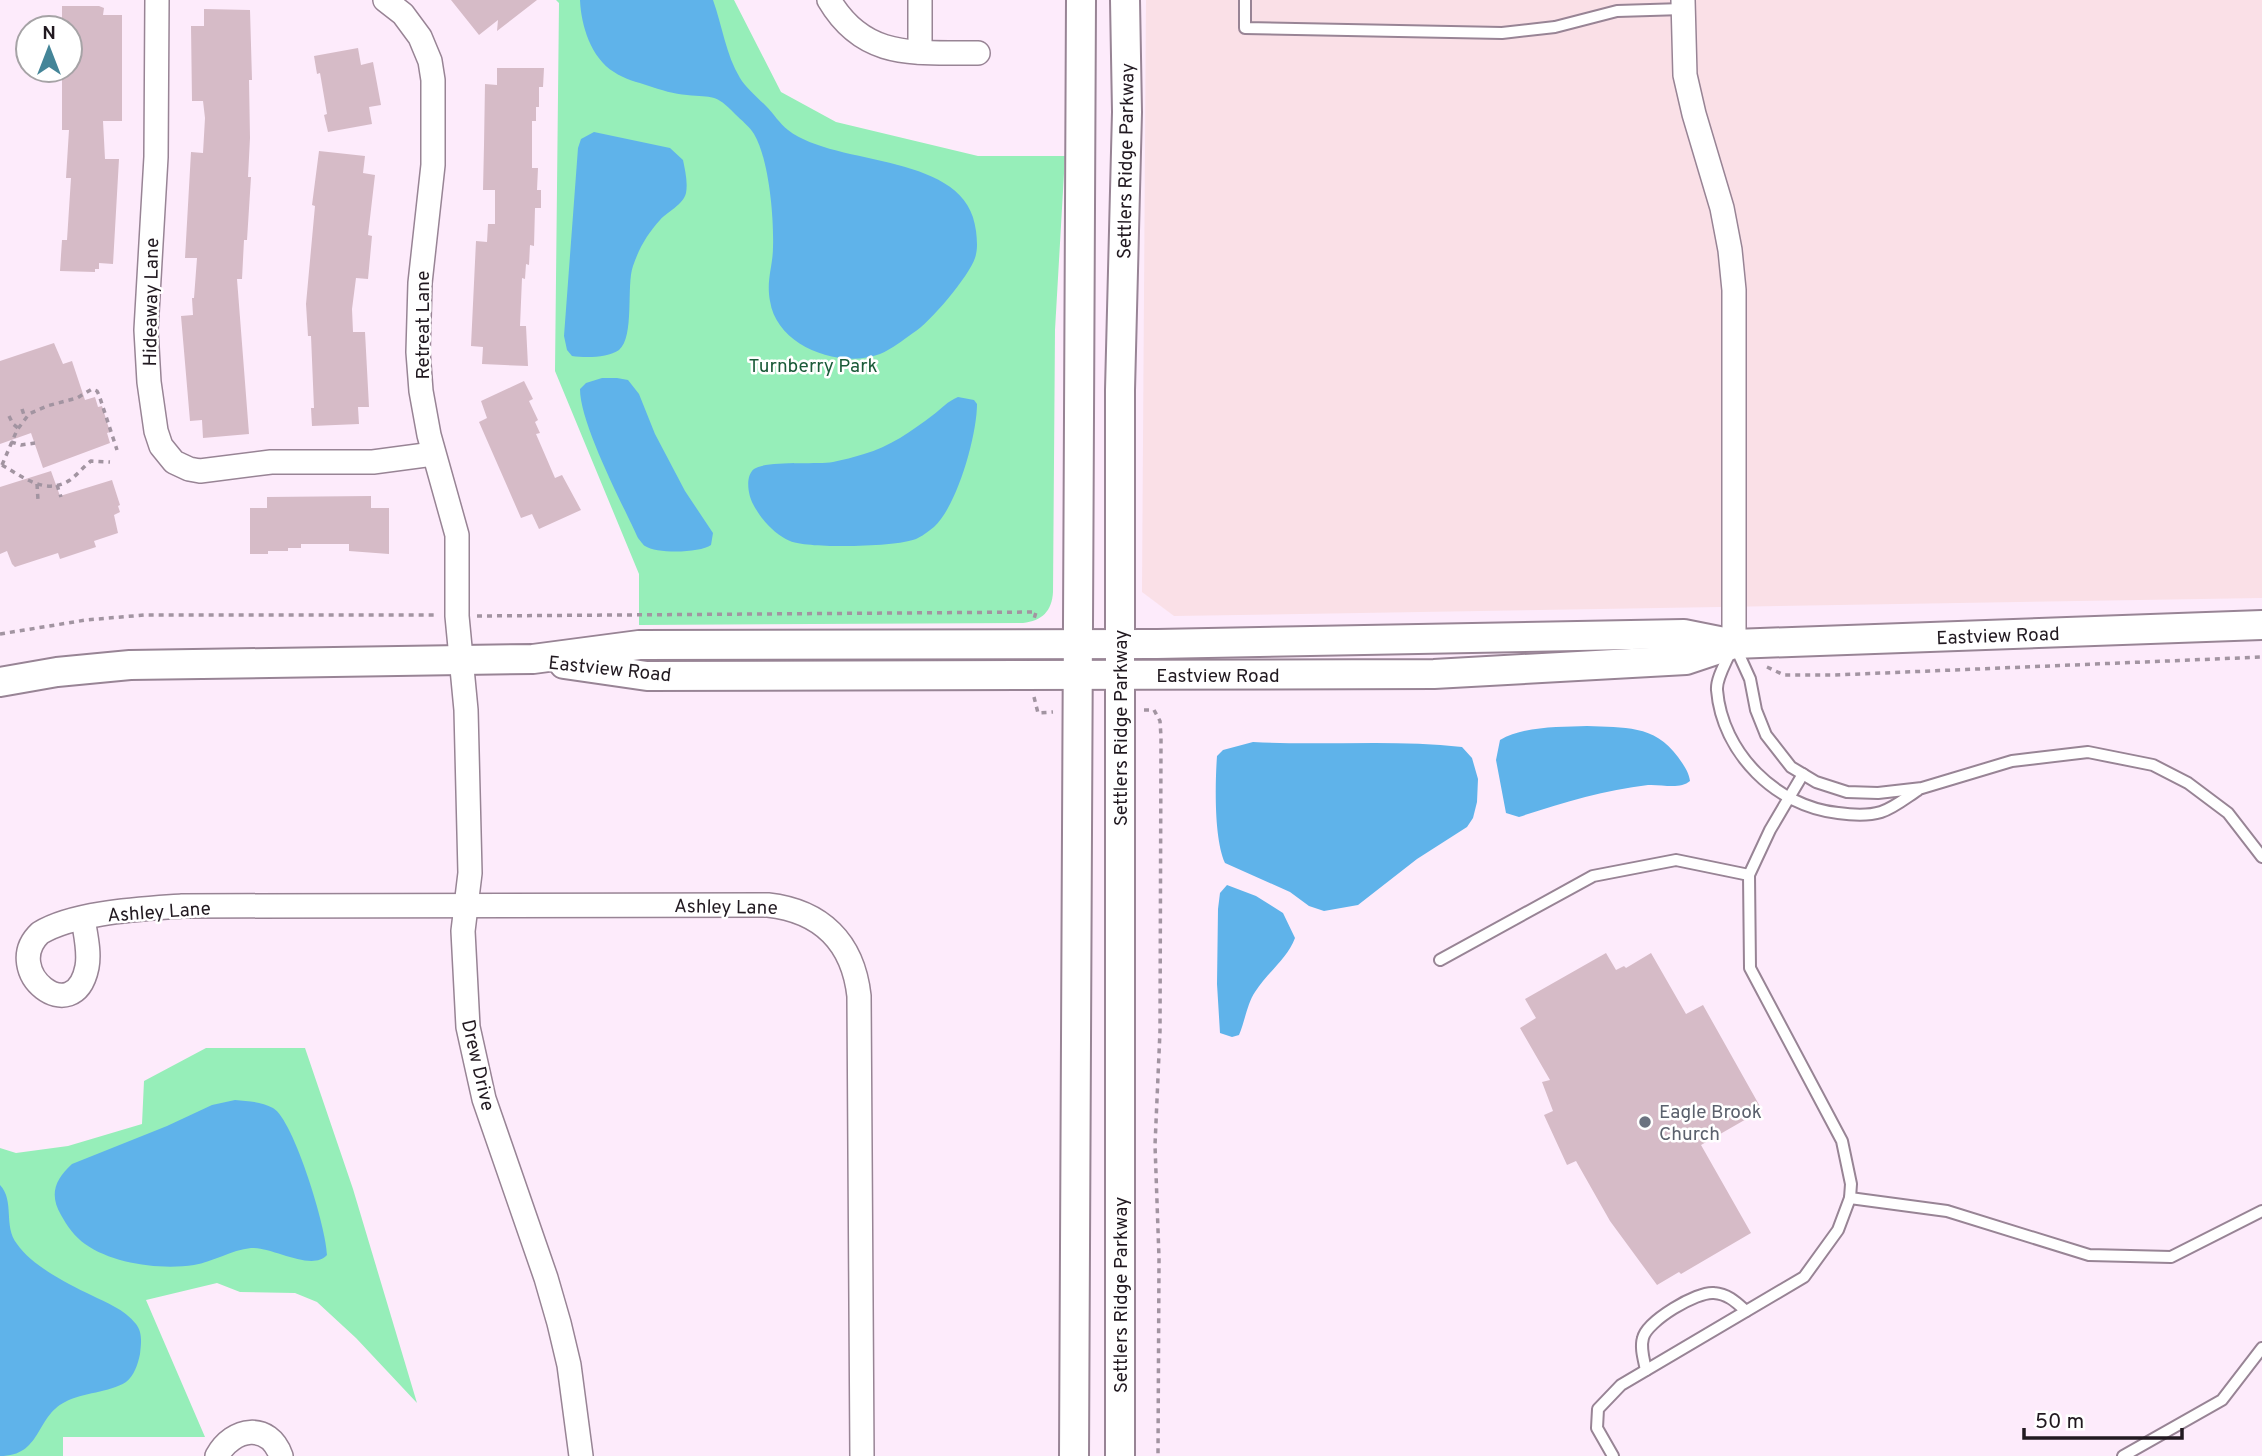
<svg xmlns="http://www.w3.org/2000/svg" width="2262" height="1456" viewBox="0 0 2262 1456" font-family="Overpass,sans-serif">
  <style>
    .industrial { fill: #fae0e7 }
    .green { fill: #96eeb9 }
    .water { fill: #5fb3ea }
    .building { fill: #d6bbc7 }
    .lines { fill: none; stroke-linecap: round; stroke-linejoin: round }
    .service-casing { stroke: #988495; stroke-width: 14 }
    .minor-casing { stroke: #988495; stroke-width: 26 }
    .tertiary-casing { stroke: #988495; stroke-width: 32 }
    .path { stroke: #a294a1; stroke-width: 3.5; stroke-dasharray: 5 5; stroke-linecap: butt }
    .service { stroke: #fff; stroke-width: 10 }
    .minor { stroke: #fff; stroke-width: 23 }
    .tertiary { stroke: #fff; stroke-width: 28 }
    .worship-dot { fill: #6b7280; stroke: #fff; stroke-width: 2.5 }
    .labels { text-anchor: middle; stroke-width: 5; stroke-linejoin: round; paint-order: stroke }
    .street-label { font-size: 19px; fill: #211920; stroke: #fff }
    .park-label { font-size: 19px; fill: #1a5b39; stroke: #fff }
    .worship-label { font-size: 19px; fill: #5b616d; stroke: #fff; text-anchor: start }
  </style>
  <rect width="100%" height="100%" fill="#fdebfb"/>
  <polygon class="industrial" points="1146,0 2262,0 2262,598 1174,616 1142,592"/>
  <g class="green">
    <path d="M556 0H734L781 92 836 122 978 156H1065L1055 330 1053 592C1052 611 1042 621 1023 623L639 625V574L555 371 559 3Z"/>
    <polygon points="206,1048 305,1048 353,1189 417,1403 356,1338 317,1302 295,1293 240,1292 217,1283 146,1300 205,1437 63,1437 63,1456 0,1456 0,1148 16,1153 68,1146 142,1124 144,1081"/>
  </g>
  <g class="water">
    <path d="M580 0H713C722 25 726 55 740 78 746 88 757 97 766 106 773 113 780 124 788 130 836 168 968 151 976 231 977 240 978 249 975 258 969 276 930 323 913 333 903 340 892 349 880 354 840 369 777 347 770 301 766 280 773 266 773 247 774 218 769 159 754 134 750 127 741 120 735 114 715 93 713 98 687 95 674 94 661 90 649 86 637 82 624 79 614 72 591 58 581 25 580 0Z"/>
    <path d="M594 132 670 148 683 160C685 170 688 182 686 193 683 205 668 211 660 220 648 233 639 248 633 266 626 285 635 337 619 350 608 358 585 358 572 356L567 350 564 336 578 148 581 139Z"/>
    <path d="M602 378H617L628 380 639 394 655 434 685 491 713 533 711 545C700 553 657 554 645 546 644 546 639 539 638 538 622 503 580 424 580 389L586 383Z"/>
    <path d="M958 397 974 400 977 404C977 436 957 506 934 527 929 531 921 537 916 539 896 547 809 549 790 541 775 535 760 518 753 504 748 495 745 476 754 469 767 460 815 465 833 462 843 460 854 457 864 454 889 447 912 431 933 415 941 409 948 401 958 397Z"/>
    <path d="M1587 726C1624 728 1654 724 1678 757 1683 764 1689 772 1690 781 1680 790 1661 784 1648 785 1604 790 1561 803 1519 817L1506 813 1496 760 1500 740C1524 726 1560 727 1587 726Z"/>
    <path d="M1253 742C1323 746 1393 739 1462 747L1472 758 1478 779 1477 802 1473 818 1467 827 1417 859 1358 905 1324 911 1309 906 1290 892 1225 863C1214 839 1215 784 1217 756L1223 750Z"/>
    <path d="M1227 885 1256 896 1283 913 1295 938C1287 959 1267 973 1255 992 1247 1004 1245 1021 1239 1035L1232 1037 1220 1033 1217 984 1218 909 1220 893Z"/>
    <path d="M235 1100C248 1101 262 1102 273 1108 294 1120 327 1230 327 1255 312 1272 273 1247 251 1248 231 1250 213 1262 194 1265 161 1270 113 1264 85 1244 75 1237 67 1226 61 1215 49 1194 55 1180 72 1164L167 1126 212 1105Z"/>
    <path d="M0 1185C15 1201 3 1226 17 1244 32 1266 68 1284 91 1295 107 1303 124 1309 136 1324 143 1333 141 1344 140 1354 138 1364 134 1376 126 1382 109 1393 83 1392 65 1402 35 1417 42 1456 0 1456Z"/>
  </g>
  <g class="building">
    <polygon points="451,0 537,0 497,31 498,20 479,35"/>
    <polygon points="62,6 99,6 104,8 103,15 122,15 122,121 103,121 105,159 119,159 113,264 99,263 99,269 95,269 95,272 60,271 62,240 67,240 71,178 66,178 69,130 62,130 62,70 70,70 70,28 62,28"/>
    <polygon points="204,9 250,10 252,80 249,80 250,138 248,177 251,177 247,240 244,240 242,279 237,279 249,434 203,438 202,420 190,421 181,316 193,315 192,298 194,298 197,258 185,258 191,152 203,153 205,118 203,101 192,101 191,26 204,26"/>
    <polygon points="358,48 361,65 373,62 381,105 369,107 372,124 328,132 324,115 327,114 320,73 317,74 314,56"/>
    <polygon points="497,68 544,68 543,87 539,87 539,107 536,107 536,121 532,121 532,168 538,168 537,190 541,190 541,208 535,208 534,246 530,245 529,265 526,264 525,279 522,278 520,326 526,326 528,366 482,364 483,347 471,346 476,241 487,242 488,224 495,224 495,190 483,190 484,145 485,84 497,85"/>
    <polygon points="319,151 365,156 363,173 375,175 368,235 372,236 368,279 356,278 352,309 353,332 365,332 369,407 358,407 359,424 312,426 311,408 314,408 311,336 308,336 306,304 315,206 312,205"/>
    <polygon points="54,343 63,364 72,361 85,400 95,397 98,407 102,406 110,432 107,433 110,443 43,468 31,433 0,444 0,361"/>
    <polygon points="524,381 533,399 529,401 538,420 535,422 540,433 536,434 555,478 562,475 581,510 539,529 532,514 521,518 479,422 487,418 481,401"/>
    <polygon points="51,471 60,496 112,480 120,505 118,506 120,512 114,515 118,533 94,541 96,547 60,559 58,553 15,567 12,564 7,551 0,554 0,487"/>
    <polygon points="371,496 371,508 389,508 389,554 349,551 349,544 301,544 301,548 288,548 288,551 268,551 268,554 250,554 250,508 267,508 267,497"/>
    <polygon points="1606,953 1616,970 1624,966 1626,968 1651,953 1686,1014 1703,1005 1762,1110 1701,1145 1751,1233 1681,1274 1679,1272 1657,1285 1610,1221 1576,1161 1567,1165 1544,1115 1553,1111 1542,1082 1550,1080 1520,1028 1536,1018 1525,999"/>
  </g>
  <g class="lines">
    <g class="service-casing">
      <g id="service">
        <polyline points="1245,0 1245,28 1502,33 1555,27 1617,11 1683,9"/>
        <polyline points="1735,646 1750,679 1756,710 1766,735 1791,767 1816,782 1847,792 1878,793 1922,788 2012,761 2088,752 2153,765 2188,783 2228,813 2262,857"/>
        <path d="M1731 650C1727 661 1716 678 1717 690 1722 753 1777 807 1838 813 1852 815 1868 816 1881 812 1894 808 1907 797 1918 790"/>
        <polyline points="1440,960 1593,876 1676,860 1749,875"/>
        <polyline points="1850,1198 1947,1211 2089,1255 2171,1257 2262,1211"/>
        <path d="M1646 1370C1644 1360 1640 1348 1643 1338 1647 1321 1697 1291 1714 1293 1728 1294 1736 1302 1746 1311"/>
        <polyline points="1613,1456 1597,1428 1598,1409 1621,1385 1804,1277 1838,1230 1850,1198 1851,1184 1842,1141 1750,968 1749,875 1770,830 1803,774"/>
        <polyline points="2123,1456 2222,1400 2262,1348"/>
      </g>
    </g>
    <g class="minor-casing">
      <g id="minor">
        <polyline points="157,0 156,157 146,330 149,382 156,431 161,446 174,462 189,469 200,471 271,462 373,462 433,454"/>
        <polyline points="385,0 403,14 420,37 430,61 433,80 433,165 420,283 418,352 421,391 429,435 457,535 457,616 466,710 470,873 463,931 468,1027 484,1099 546,1278 559,1323 569,1365 581,1456"/>
        <path d="M829 0C865 61 916 52 978 53"/>
        <polyline points="920,0 920,52"/>
        <polyline points="1683,0 1685,75 1694,114 1722,208 1730,250 1734,290 1734,644"/>
        <path d="M83 918C85 933 90 951 87 967 74 1031 0 971 40 933 74 912 142 909 182 906L768 905C821 911 853 942 859 996L862 1456"/>
        <path d="M217 1456C233 1427 269 1422 281 1456"/>
      </g>
    </g>
    <g class="tertiary-casing">
      <g id="tertiary">
        <polyline points="564,664 647,676 1434,674 1686,660 1734,644"/>
        <polyline points="0,682 57,672 130,665 533,659 639,645 1157,644 1684,634 1734,644 2262,625"/>
        <polyline points="1074,1456 1081,0"/>
        <polyline points="1120,1456 1120,390 1127,112 1125,0"/>
      </g>
    </g>
    <g class="path">
      <polyline points="22,409 25,418"/>
      <polyline points="9,416 13,424 18,428"/>
      <polyline points="11,442 21,445 35,443"/>
      <polyline points="2,465 17,430 29,414 47,406 77,398 92,389 97,391 99,395 117,450"/>
      <path d="M2 465C23 477 46 496 70 480 77 475 83 467 91 461L110 462"/>
      <polyline points="37,484 38,500"/>
      <polyline points="57,485 61,497"/>
      <polyline points="477,616 1036,612 1034,619"/>
      <polyline points="0,634 86,620 144,615 438,615"/>
      <polyline points="1767,667 1784,675 1835,675 2262,657"/>
      <polyline points="1034,697 1038,713 1053,712"/>
      <polyline points="1144,710 1154,710 1160,721 1161,737 1160,1031 1155,1145 1159,1258 1158,1456"/>
    </g>
    <use href="#service" class="service"/>
    <use href="#minor" class="minor"/>
    <use href="#tertiary" class="tertiary"/>
  </g>
  <circle class="worship-dot" cx="1645" cy="1122" r="7"/>
  <g class="labels">
    <g class="street-label">
      <text transform="translate(1125 161) rotate(-89)" y="7">Settlers Ridge Parkway</text>
      <text transform="translate(150 302) rotate(-89)" y="7">Hideaway Lane</text>
      <text transform="translate(422 325) rotate(-90)" y="7">Retreat Lane</text>
      <text transform="translate(1998 635) rotate(-2)" y="7">Eastview Road</text>
      <text transform="translate(610 668) rotate(6)" y="7">Eastview Road</text>
      <text x="1218" y="682">Eastview Road</text>
      <text transform="translate(1120 728) rotate(-90)" y="7">Settlers Ridge Parkway</text>
      <text transform="translate(726 906) rotate(1)" y="7">Ashley Lane</text>
      <text transform="translate(159 911) rotate(-4)" y="7">Ashley Lane</text>
      <text transform="translate(479 1065) rotate(77)" y="7">Drew Drive</text>
      <text transform="translate(1120 1295) rotate(-90)" y="7">Settlers Ridge Parkway</text>
    </g>
    <g class="park-label">
      <text x="813" y="372">Turnberry Park</text>
    </g>
    <g class="worship-label">
      <text x="1659" y="1118">Eagle Brook<tspan x="1659" dy="22">Church</tspan></text>
    </g>
  </g>
  <g transform="translate(49 49)"><circle r="33" fill="#ffffff" stroke="#a6a3a6" stroke-width="2"/>
  <path d="M0-5L12 26L0 18L-12 26Z" fill="#448598"/>
  <text y="-10" font-size="19" font-weight="bold" text-anchor="middle" fill="#211920">N</text>
  </g>
  <path d="M2024 1428v10h158v-10" fill="none" stroke="#211920" stroke-width="3.5"/>
  <text x="2035" y="1428" font-size="21" fill="#211920" stroke="#ffffff" stroke-width="5" paint-order="stroke">50 m</text>
</svg>
